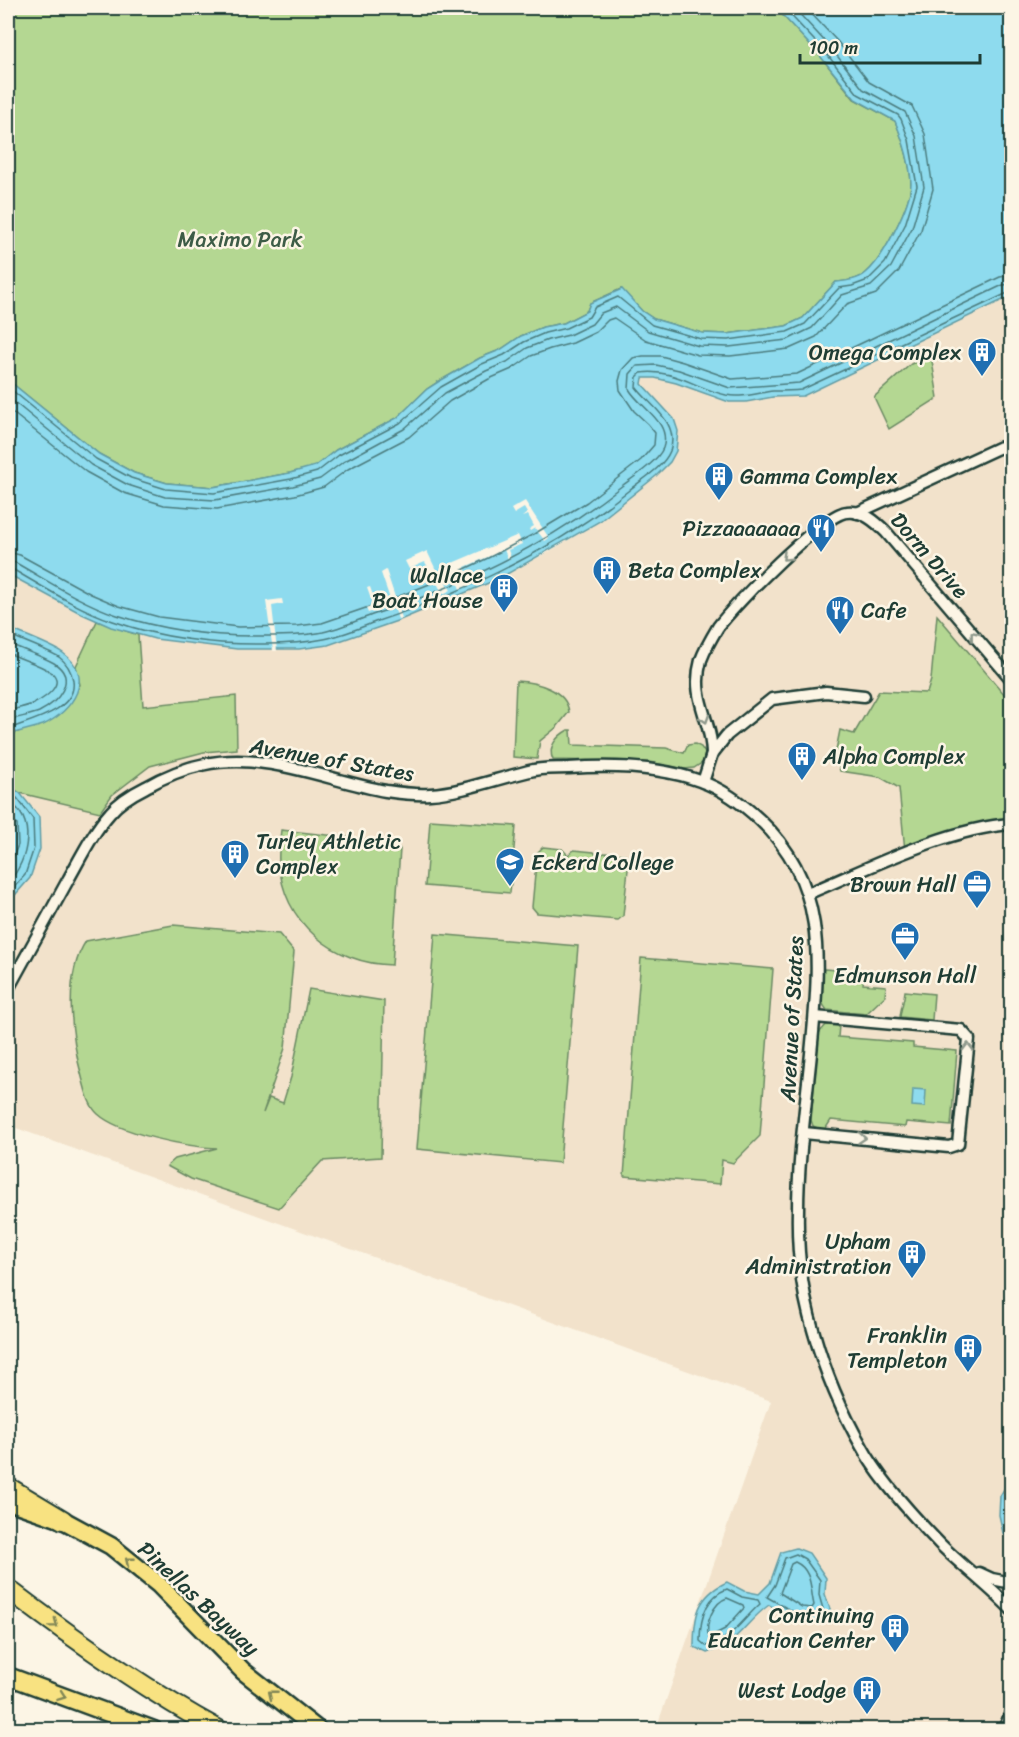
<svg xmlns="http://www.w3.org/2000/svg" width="1019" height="1737" viewBox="0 0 1019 1737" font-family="Sriracha,sans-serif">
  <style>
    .built { fill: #f2e2cb }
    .green { fill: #b4d792; stroke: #6a8a63; stroke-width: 1.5 }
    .water { fill: #8edbee; stroke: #629ca4; stroke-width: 1.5 }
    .pier { fill: #fcf5e5 }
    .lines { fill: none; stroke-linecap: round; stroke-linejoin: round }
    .shore { stroke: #4b7c7e; stroke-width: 1.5 }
    .minor-casing { stroke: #1f3d34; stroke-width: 15 }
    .primary-casing { stroke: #1f3d34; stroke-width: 21 }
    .motorway-casing { stroke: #1f3d34; stroke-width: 22 }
    .minor { stroke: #fcf5e5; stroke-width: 10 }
    .primary { stroke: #f8e281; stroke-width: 16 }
    .motorway { stroke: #f8e281; stroke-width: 18 }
    .oneway { stroke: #8e998c }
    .oneway2 { stroke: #818757 }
    .labels { text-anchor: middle; stroke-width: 5; stroke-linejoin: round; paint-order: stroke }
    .park-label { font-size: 22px; fill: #3d5c47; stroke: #fcf5e5 }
    .poi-label { font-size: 22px; fill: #1f3d34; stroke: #fcf5e5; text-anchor: end }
    .street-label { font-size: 22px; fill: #1f3d34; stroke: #fcf5e5 }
  </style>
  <rect width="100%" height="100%" fill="#fcf5e5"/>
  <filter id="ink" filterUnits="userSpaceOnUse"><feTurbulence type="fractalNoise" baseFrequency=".0167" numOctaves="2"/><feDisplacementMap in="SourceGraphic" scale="12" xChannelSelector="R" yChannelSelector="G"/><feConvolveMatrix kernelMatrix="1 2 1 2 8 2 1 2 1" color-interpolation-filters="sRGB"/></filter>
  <g filter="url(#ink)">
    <polygon class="built" points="1011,296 1011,1729 656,1729 771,1401 8,1125 8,574 82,615 111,627 155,639 237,649 299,649 328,645 400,620 461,595 545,554 600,521 656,476 670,462 676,451 678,431 674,419 641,384 643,378 655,378 676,383 700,391 713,398 803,396"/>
    <g class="green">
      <path d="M8 8H776L821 57 854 99 895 121C903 140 910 162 911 183 911 204 883 259 866 273 858 280 846 281 836 282L803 318 786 326 727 334 702 333 654 319 642 311 621 289 590 303 587 311 564 323 543 327 521 336 500 350 480 358 438 382 427 389 397 418 336 450 315 467 290 473 213 487 167 483 134 473 99 454 8 380Z"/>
      <polygon points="931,355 938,398 889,429 874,397 911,364"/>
      <polygon points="937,615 1011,702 1011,823 905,851 899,788 880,777 840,771 835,755 840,730 854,734 879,691 927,693 931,680"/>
      <polygon points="97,621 138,635 143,706 236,696 237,749 204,752 150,766 112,795 100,812 20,793 8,786 8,735 18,732 80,685 76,666"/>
      <path d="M516 681C536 682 566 689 569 712L557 727 540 741 537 759 513 757Z"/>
      <path d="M568 730H571L572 745 666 748 684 753 688 745 695 744 701 747 705 753 703 762 694 768 684 769 649 762 553 760C547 747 557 736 568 730Z"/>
      <polygon points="430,820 516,826 510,893 425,886"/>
      <path d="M281 830 392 842 400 849 392 965C334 964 283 923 279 862 278 852 280 840 281 830Z"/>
      <polygon points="543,847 562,849 568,855 574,850 594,852 598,857 604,853 624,854 629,860 623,916 618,920 537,913 532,907 537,853"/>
      <path d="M173 925 279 934 294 952 285 1048 263 1113 269 1098 283 1103 291 1077 309 989 384 1001 381 1157 322 1161 279 1208 191 1179 167 1166 175 1159 217 1148C188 1147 120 1134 98 1114 89 1106 86 1092 83 1081 72 1042 62 977 86 941Z"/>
      <polygon points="435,934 578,946 560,1163 417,1149"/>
      <polygon points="641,958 773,969 760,1136 733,1163 722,1160 720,1184 624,1176"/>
      <path d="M824 969 864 972 863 984 886 986 885 996 866 1014 827 1010C817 1000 822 982 824 969Z"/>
      <path d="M905 991 934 994 932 1020 900 1017C901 1007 904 1001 905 991Z"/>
      <polygon points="826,1025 839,1026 838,1037 913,1043 913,1047 957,1051 951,1126 906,1122 905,1127 831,1120 824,1131 813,1126 811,1120 819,1033"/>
    </g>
    <g class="water">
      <path d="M776 8H1011V296L803 396 773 397 746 402H729L676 383 655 378H643L642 384 674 419 678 431 676 451 670 462 656 476 600 521 498 579 400 620 328 645 299 649H237L155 639 111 627 82 614 8 574V380L99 454 134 473 167 483 213 487 290 473 315 466 336 450 397 418 427 389 438 382 480 358 500 350 521 336 543 327 564 323 587 311 590 303 622 289 642 311 654 319 702 333 727 334 786 326 803 318 836 282C846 281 858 280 866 273 883 259 911 204 911 183 910 162 903 140 895 121L855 99 821 57Z"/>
      <path d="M8 628C22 634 52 645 63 653 96 677 73 711 43 725 32 729 19 731 8 735Z"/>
      <polygon points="8,786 20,793 39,817 40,849 30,878 8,903"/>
      <polygon points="913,1089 926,1090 925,1107 912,1106"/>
      <polygon points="1011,1477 1011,1540 1003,1533 999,1515 1000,1496"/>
      <path d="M796 1548 809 1553 826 1578 825 1594 831 1612 817 1623 798 1621 769 1605C744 1623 740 1642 707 1653L694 1647C694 1616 697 1596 727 1582L744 1591 759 1594 770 1583 781 1552Z"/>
    </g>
    <g class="pier">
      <polygon points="525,501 549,538 545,541 535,528 530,531 529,529 534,526 528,515 522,517 527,513 524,508 514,514 511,509"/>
      <polygon points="518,535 522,544 508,550 511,558 508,559 504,550 465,567 472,584 460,589 450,564"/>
      <polygon points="427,551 439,576 441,575 451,590 443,594 425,562 409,569 405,561"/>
      <polygon points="386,570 402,618 398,619 393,604 368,613 366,608 373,605 367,588 370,587 376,604 390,599 381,573"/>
      <polygon points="282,599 283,604 272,606 277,651 273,651 266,601"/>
    </g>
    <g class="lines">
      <g class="shore">
        <polyline points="8,387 96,459 131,478 166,489 214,493 291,479 317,472 339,455 400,423 441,387 482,364 504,355 524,342 545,333 566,328 589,317 595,307 618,297 652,325 701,339 728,340 787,332 805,324 839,288 852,286 868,280 885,263 905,225 917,186 909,140 901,119 898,115 858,94 826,53 784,8"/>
        <polyline points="8,397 91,465 128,485 165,497 215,500 293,486 320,479 343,462 404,429 445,393 486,371 507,362 527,348 548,340 569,335 592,324 601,313 616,307 648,331 699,346 729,347 787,340 812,328 842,295 871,286 891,267 912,228 924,187 916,136 905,112 863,89 831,48 794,8"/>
        <polyline points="8,409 86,472 124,493 164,505 217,509 295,495 324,487 348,469 409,437 450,401 489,379 512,369 531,356 550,349 573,343 596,332 608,320 614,318 646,340 698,355 730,356 789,349 816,337 847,304 876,294 899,271 921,230 933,189 925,134 912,106 869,82 838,42 806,8"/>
        <polyline points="8,552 20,555 91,594 119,606 159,617 238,627 297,626 322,623 392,599 452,575 488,558 534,534 587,502 641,460 654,445 655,433 648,424 634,411 620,390 619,381 622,370 633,358 643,356 661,356 683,362 732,379 797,374 1000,277 1012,275"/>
        <path d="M8 561 16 563C48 581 81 603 117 615 163 630 215 637 264 636 284 636 304 636 323 632 340 628 358 620 375 614 463 585 550 543 623 485 634 477 658 461 663 448 672 422 640 408 629 389L630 374 637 366 656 365 679 370 730 388 799 383 1003 285 1012 284"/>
        <path d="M8 569H12C45 588 78 609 113 621 160 638 215 645 265 644 285 644 304 643 324 639 341 636 359 628 375 622 465 592 554 550 628 491 641 480 663 468 670 451 680 422 650 406 636 387L637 377 641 373C672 368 698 389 726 395 742 398 757 393 773 391 782 391 792 391 801 390L1012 291"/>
        <path d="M8 634C22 641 46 649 59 657 67 663 71 670 73 680 78 711 28 721 8 729"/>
        <path d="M8 643C22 650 40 655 54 663 79 679 57 703 39 712 29 716 17 717 8 721"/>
        <path d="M8 653C21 659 39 664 51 672 66 684 45 698 35 703 27 707 16 708 8 711"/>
        <polyline points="8,793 17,798 33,819 34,848 25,875 8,894"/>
        <path d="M8 801C38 820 28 860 8 883"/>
        <polyline points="8,813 17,825 18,845 8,869"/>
        <polygon points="796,1554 805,1559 820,1580 819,1595 823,1609 815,1616 799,1615 767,1597 775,1585 785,1558"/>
        <path d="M795 1562C813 1570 810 1590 814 1605L812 1608 802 1607 780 1593 791 1564Z"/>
        <path d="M727 1589 742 1597 758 1600 760 1604C742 1620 731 1641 706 1646L700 1641C700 1619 705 1597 727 1589Z"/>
        <path d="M727 1598 743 1605 744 1608 725 1629 709 1637C704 1624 714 1602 727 1598Z"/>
      </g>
      <g class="minor-casing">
        <g id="minor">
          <polyline points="857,513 998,448 1012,445"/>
          <path d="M712 754C712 719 690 699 701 660 705 649 712 637 718 627 734 605 822 514 847 512 863 510 876 522 886 532L1012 680"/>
          <polyline points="703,782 712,754 727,735 772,699 826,692 864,696"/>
          <path d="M807 894C867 869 947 828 1012 824"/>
          <path d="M8 989C28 953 48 917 68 880 81 857 93 832 110 813 119 802 134 793 146 787 185 765 220 757 265 763 306 768 345 784 386 791 400 793 415 795 430 794 463 792 501 777 534 770 545 768 557 768 569 768 613 765 659 766 700 781 722 789 743 804 760 820 826 882 820 959 812 1043 807 1098 798 1155 798 1210 797 1251 802 1294 814 1333 825 1372 842 1412 862 1447 879 1479 915 1518 940 1544 963 1567 989 1586 1012 1610"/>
          <polyline points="804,1133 949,1147 958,1144 969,1039 961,1030 815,1017"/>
          <polyline points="979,1573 992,1579 1012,1583"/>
          <polyline points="1004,1730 1012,1710"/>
        </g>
      </g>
      <g class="primary-casing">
        <g id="primary">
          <polyline points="8,1501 63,1520 111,1546 158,1584 243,1671 318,1730"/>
          <polyline points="8,1676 154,1730"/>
        </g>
      </g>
      <g class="motorway-casing">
        <g id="motorway">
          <polyline points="8,1487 63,1520"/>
          <path d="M8 1589C75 1640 144 1689 219 1730"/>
        </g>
      </g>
      <use href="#minor" class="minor"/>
      <use href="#primary" class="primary"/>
      <use href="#motorway" class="motorway"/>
    </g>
    <defs><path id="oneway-chevron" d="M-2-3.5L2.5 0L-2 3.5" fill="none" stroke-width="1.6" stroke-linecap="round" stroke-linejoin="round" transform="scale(1.5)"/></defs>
    <g class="oneway">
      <use href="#oneway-chevron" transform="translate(786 557) rotate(136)"/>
      <use href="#oneway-chevron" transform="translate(974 635) rotate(-129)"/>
      <use href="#oneway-chevron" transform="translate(705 719) rotate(72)"/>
      <use href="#oneway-chevron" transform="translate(968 1047) rotate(-90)"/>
      <use href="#oneway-chevron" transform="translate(862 1138) rotate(5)"/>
    </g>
    <g class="oneway2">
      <use href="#oneway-chevron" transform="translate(129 1561) rotate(-141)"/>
      <use href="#oneway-chevron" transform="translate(54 1624) rotate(37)"/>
      <use href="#oneway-chevron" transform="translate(272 1694) rotate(-141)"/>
      <use href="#oneway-chevron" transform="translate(62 1696) rotate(20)"/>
    </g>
  </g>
  <defs>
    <g id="building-pin" transform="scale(1.5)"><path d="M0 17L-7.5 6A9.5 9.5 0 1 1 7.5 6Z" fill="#1f6fb2" stroke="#fcf5e5"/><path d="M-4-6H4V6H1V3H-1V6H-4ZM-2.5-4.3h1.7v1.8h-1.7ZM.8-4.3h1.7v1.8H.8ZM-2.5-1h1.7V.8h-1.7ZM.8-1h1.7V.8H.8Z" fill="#fff"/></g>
    <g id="restaurant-pin" transform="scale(1.5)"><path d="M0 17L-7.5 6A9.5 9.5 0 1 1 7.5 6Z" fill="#1f6fb2" stroke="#fcf5e5"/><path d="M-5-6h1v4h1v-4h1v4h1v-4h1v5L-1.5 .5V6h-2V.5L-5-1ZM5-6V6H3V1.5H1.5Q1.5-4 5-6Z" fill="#fff"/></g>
    <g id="university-pin" transform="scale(1.5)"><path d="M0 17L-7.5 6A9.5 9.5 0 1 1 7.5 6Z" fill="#1f6fb2" stroke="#fcf5e5"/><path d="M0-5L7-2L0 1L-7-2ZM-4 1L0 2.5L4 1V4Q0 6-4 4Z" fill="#fff"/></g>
    <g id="office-pin" transform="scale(1.5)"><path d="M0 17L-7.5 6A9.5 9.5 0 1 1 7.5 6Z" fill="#1f6fb2" stroke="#fcf5e5"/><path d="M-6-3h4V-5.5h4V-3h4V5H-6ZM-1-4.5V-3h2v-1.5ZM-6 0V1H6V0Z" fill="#fff"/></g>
  </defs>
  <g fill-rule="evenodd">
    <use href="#building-pin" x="982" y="352"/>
    <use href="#building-pin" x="719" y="476"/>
    <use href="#restaurant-pin" x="821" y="528"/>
    <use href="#building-pin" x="607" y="570"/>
    <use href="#building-pin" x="504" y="588"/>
    <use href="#restaurant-pin" x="840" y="610"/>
    <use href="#building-pin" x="802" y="756"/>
    <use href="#building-pin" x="235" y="854"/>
    <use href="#university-pin" x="510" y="862"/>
    <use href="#office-pin" x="977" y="884"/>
    <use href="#office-pin" x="905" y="936"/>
    <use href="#building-pin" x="912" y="1254"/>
    <use href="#building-pin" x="968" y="1348"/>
    <use href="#building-pin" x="895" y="1628"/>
    <use href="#building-pin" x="867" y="1690"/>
  </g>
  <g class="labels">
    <g class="park-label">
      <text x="240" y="247">Maximo Park</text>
    </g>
    <g class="poi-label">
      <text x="961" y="360">Omega Complex</text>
      <text x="740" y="484" text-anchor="start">Gamma Complex</text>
      <text x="800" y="536">Pizzaaaaaaa</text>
      <text x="628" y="578" text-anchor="start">Beta Complex</text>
      <text x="483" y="583">Wallace<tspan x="483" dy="25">Boat House</tspan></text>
      <text x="861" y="618" text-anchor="start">Cafe</text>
      <text x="823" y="764" text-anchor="start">Alpha Complex</text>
      <text x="256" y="849" text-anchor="start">Turley Athletic<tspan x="256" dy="25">Complex</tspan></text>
      <text x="531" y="870" text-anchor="start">Eckerd College</text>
      <text x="956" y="892">Brown Hall</text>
      <text x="905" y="983" text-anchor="middle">Edmunson Hall</text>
      <text x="891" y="1249">Upham<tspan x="891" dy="25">Administration</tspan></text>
      <text x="947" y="1343">Franklin<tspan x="947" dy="25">Templeton</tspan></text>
      <text x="874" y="1623">Continuing<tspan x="874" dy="25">Education Center</tspan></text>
      <text x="846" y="1698">West Lodge</text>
    </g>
    <g class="street-label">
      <text transform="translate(930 555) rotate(49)" y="8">Dorm Drive</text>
      <text transform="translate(332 759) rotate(10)" y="8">Avenue of States</text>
      <text transform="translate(791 1019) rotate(-87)" y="8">Avenue of States</text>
      <text transform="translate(199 1598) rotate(43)" y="8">Pinellas Bayway</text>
    </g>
  </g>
  <rect width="1019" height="1737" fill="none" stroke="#fcf5e5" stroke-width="30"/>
  <rect x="15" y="15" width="989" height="1707" fill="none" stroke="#1f3d34" stroke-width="2" filter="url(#ink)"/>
  <path d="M800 54v9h180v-9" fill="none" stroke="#1f3d34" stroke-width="3"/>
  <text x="809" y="54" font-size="18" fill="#1f3d34" stroke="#fcf5e5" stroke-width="4.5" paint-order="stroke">100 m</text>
</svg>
